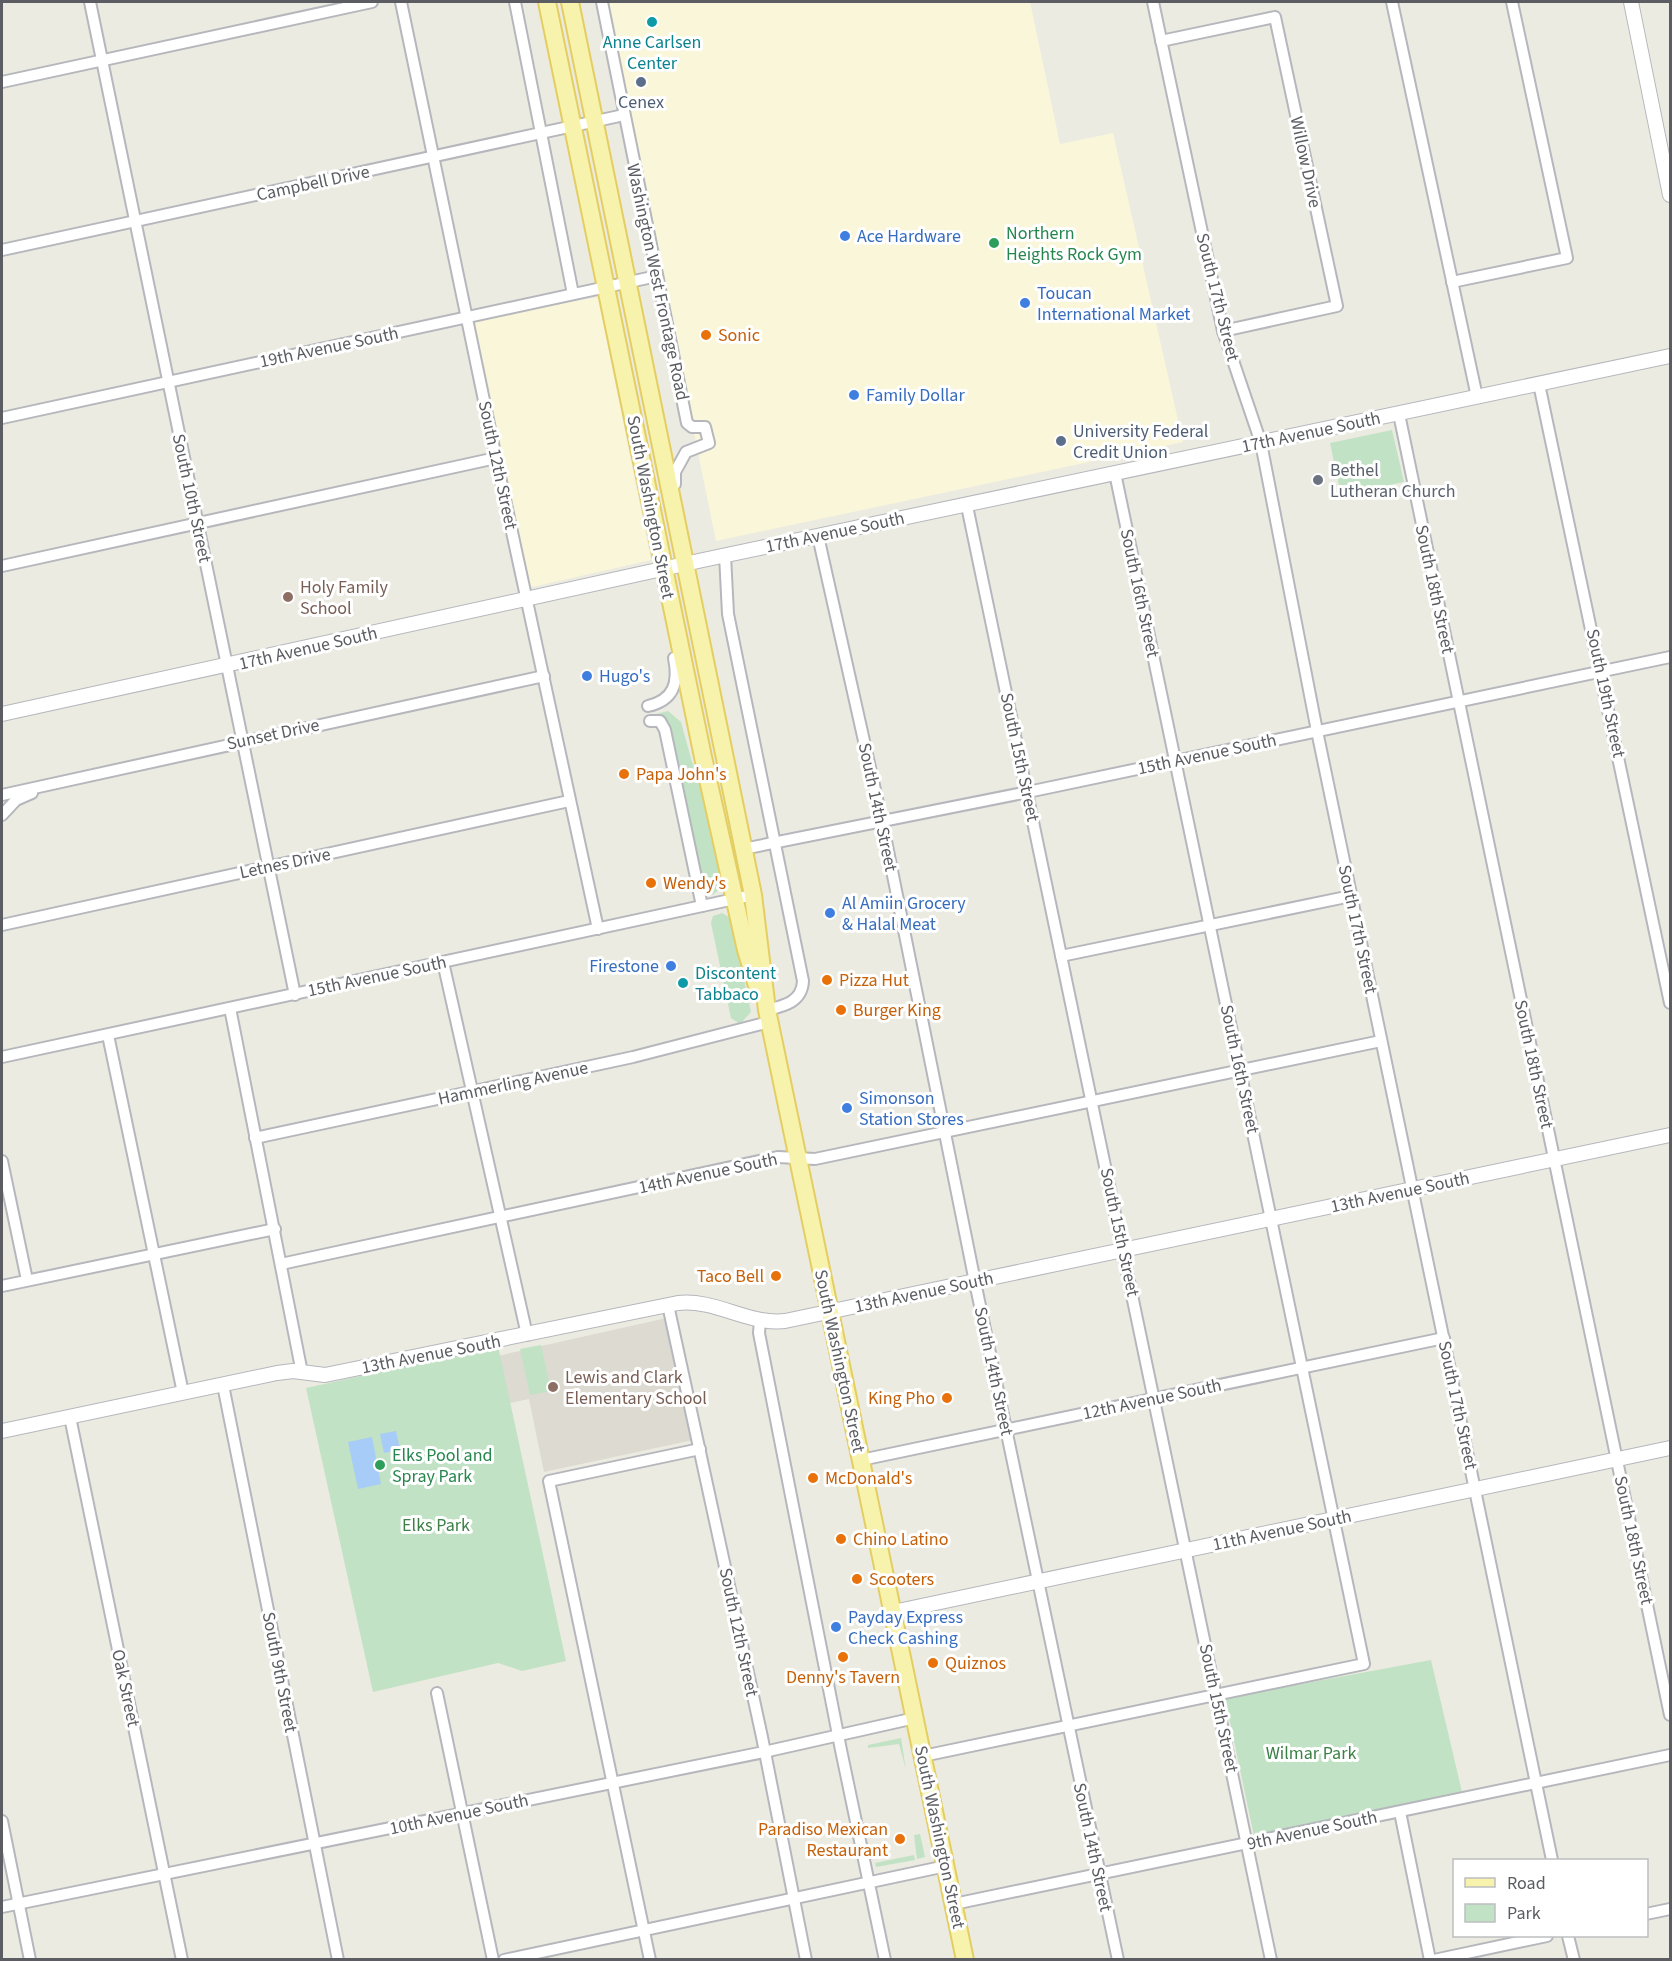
<svg xmlns="http://www.w3.org/2000/svg" width="1672" height="1961" viewBox="0 0 1672 1961" font-family="'Source Sans 3',sans-serif">
  <style>
    .commercial { fill: #faf6d9 }
    .education { fill: #dcdad1 }
    .green { fill: #c1e2c4 }
    .water { fill: #a7ccf7 }
    .lines { fill: none; stroke-linecap: round; stroke-linejoin: round }
    .minor-casing { stroke: #b5b7bc; stroke-width: 14 }
    .tertiary-casing { stroke: #b5b7bc; stroke-width: 16 }
    .primary-casing { stroke: #e4ce63; stroke-width: 20 }
    .minor { stroke: #fff; stroke-width: 10 }
    .tertiary { stroke: #fff; stroke-width: 14 }
    .primary { stroke: #f8f3ac; stroke-width: 16 }
    .culture-dot { fill: #0f9aa8; stroke: #fff; stroke-width: 2 }
    .service-dot { fill: #5c6f8a; stroke: #fff; stroke-width: 2 }
    .shop-dot { fill: #3f7fe0; stroke: #fff; stroke-width: 2 }
    .leisure-dot { fill: #2e9e5b; stroke: #fff; stroke-width: 2 }
    .food-dot { fill: #e8710a; stroke: #fff; stroke-width: 2 }
    .worship-dot { fill: #6b7280; stroke: #fff; stroke-width: 2 }
    .education-dot { fill: #8d6e63; stroke: #fff; stroke-width: 2 }
    .labels { text-anchor: middle; stroke-width: 6; stroke-linejoin: round; paint-order: stroke }
    .culture-label { font-size: 18px; fill: #0d838f; stroke: #fff }
    .service-label { font-size: 18px; fill: #4e5e75; stroke: #fff }
    .street-label { font-size: 18px; fill: #5b5d62; stroke: #fff }
    .leisure-label { font-size: 18px; fill: #27864d; stroke: #fff; text-anchor: start }
    .shop-label { font-size: 18px; fill: #366cbe; stroke: #fff; text-anchor: start }
    .food-label { font-size: 18px; fill: #c56008; stroke: #fff; text-anchor: start }
    .worship-label { font-size: 18px; fill: #5b616d; stroke: #fff; text-anchor: start }
    .education-label { font-size: 18px; fill: #785e54; stroke: #fff; text-anchor: start }
    .park-label { font-size: 18px; fill: #3c8046; stroke: #fff }
  </style>
  <rect width="100%" height="100%" fill="#ecebe2"/>
  <g class="commercial">
    <polygon points="606,2 1030,2 1060,144 1113,133 1183,442 716,541"/>
    <polygon points="598,297 651,560 528,588 472,321"/>
  </g>
  <polygon class="education" points="671,1317 698,1439 544,1472 529,1399 425,1421 417,1374"/>
  <g class="green">
    <polygon points="1392,430 1404,482 1341,495 1330,443"/>
    <polygon points="668,711 681,722 692,762 702,782 723,884 719,890 712,895 703,889 669,723 656,714"/>
    <polygon points="722,913 731,918 751,1012 740,1024 731,1018 711,923 713,916"/>
    <polygon points="541,1345 551,1391 530,1395 520,1349"/>
    <polygon points="498,1346 566,1661 522,1671 498,1663 373,1692 306,1388"/>
    <polygon points="1431,1660 1462,1792 1254,1836 1225,1698"/>
    <polygon points="901,1738 906,1770 899,1744 868,1748 868,1745"/>
    <polygon points="920,1834 925,1857 917,1859 914,1835"/>
    <polygon points="914,1855 915,1860 876,1867 875,1863"/>
  </g>
  <g class="water">
    <polygon points="396,1431 400,1449 384,1453 380,1434"/>
    <polygon points="372,1437 381,1484 358,1489 348,1442"/>
  </g>
  <g class="lines">
    <g class="minor-casing">
      <g id="minor">
        <polyline points="90,2 295,995"/>
        <polyline points="401,2 496,458 598,929"/>
        <polyline points="515,2 573,294"/>
        <polyline points="602,2 687,423 692,427 705,427 709,443 686,452 675,472 675,484"/>
        <polyline points="1153,2 1223,331 1261,443 1317,731 1552,1860"/>
        <polyline points="1392,2 1477,397"/>
        <polyline points="1161,41 1275,17 1337,306 1223,331"/>
        <polyline points="2,82 372,2"/>
        <polyline points="2,250 624,115"/>
        <polyline points="1452,282 1567,258 1512,2"/>
        <polyline points="1539,384 1670,1003"/>
        <polyline points="1399,414 1670,1715"/>
        <polyline points="2,418 657,276"/>
        <polyline points="967,506 1271,1960"/>
        <polyline points="818,536 882,821 975,1282 1118,1960"/>
        <path d="M725 555 728 614 803 981C802 1002 784 1006 767 1010"/>
        <polyline points="2,566 496,458"/>
        <path d="M648 706C674 700 679 683 674 658"/>
        <polyline points="650,721 660,721 665,730 702,906"/>
        <polyline points="2,795 544,676"/>
        <polyline points="2,815 16,800 32,793"/>
        <polyline points="743,849 1028,792 1670,657"/>
        <polyline points="2,925 569,801"/>
        <polyline points="1061,956 1351,896"/>
        <polyline points="443,962 527,1335"/>
        <polyline points="230,1008 302,1373"/>
        <polyline points="108,1035 183,1393"/>
        <polyline points="2,1057 753,895"/>
        <polyline points="255,1138 633,1057 769,1022"/>
        <polyline points="2,1161 27,1280"/>
        <polyline points="281,1264 778,1157 815,1159 1381,1041"/>
        <polyline points="2,1286 275,1229"/>
        <polyline points="668,1305 762,1737 806,1960"/>
        <polyline points="760,1320 759,1333 841,1750 885,1960"/>
        <polyline points="223,1385 338,1960"/>
        <polyline points="70,1417 182,1960"/>
        <polyline points="861,1460 1444,1338"/>
        <polyline points="437,1693 493,1960"/>
        <polyline points="923,1756 1364,1664 1115,473"/>
        <polyline points="1400,1812 1430,1960"/>
        <polyline points="2,1821 30,1960"/>
        <polyline points="954,1904 1670,1755"/>
        <polyline points="2,1907 764,1752 915,1718"/>
        <polyline points="1646,1914 1670,1909"/>
        <polyline points="1568,1936 1574,1960"/>
        <polyline points="504,1960 946,1866"/>
        <polyline points="650,1960 549,1481 700,1449"/>
        <polyline points="1434,1960 1547,1936"/>
      </g>
    </g>
    <g class="tertiary-casing">
      <g id="tertiary">
        <polyline points="1631,2 1670,195"/>
        <polyline points="2,714 703,560 1670,356"/>
        <path d="M2 1431 277 1373 293 1371 325 1375 678 1303C716 1299 748 1325 785 1321L1670 1135"/>
        <polyline points="893,1612 1670,1448"/>
      </g>
    </g>
    <g class="primary-casing">
      <g id="primary">
        <polyline points="547,2 703,757 746,950 758,989"/>
        <polyline points="570,2 753,895 767,1010 965,1960"/>
      </g>
    </g>
    <use href="#minor" class="minor"/>
    <use href="#tertiary" class="tertiary"/>
    <use href="#primary" class="primary"/>
  </g>
  <g class="culture-dot">
    <circle cx="652" cy="22" r="6"/>
    <circle cx="683" cy="983" r="6"/>
  </g>
  <g class="service-dot">
    <circle cx="641" cy="82" r="6"/>
    <circle cx="1061" cy="441" r="6"/>
  </g>
  <g class="shop-dot">
    <circle cx="845" cy="236" r="6"/>
    <circle cx="1025" cy="303" r="6"/>
    <circle cx="854" cy="395" r="6"/>
    <circle cx="587" cy="676" r="6"/>
    <circle cx="830" cy="913" r="6"/>
    <circle cx="671" cy="966" r="6"/>
    <circle cx="847" cy="1108" r="6"/>
    <circle cx="836" cy="1627" r="6"/>
  </g>
  <g class="leisure-dot">
    <circle cx="994" cy="243" r="6"/>
    <circle cx="380" cy="1465" r="6"/>
  </g>
  <g class="food-dot">
    <circle cx="706" cy="335" r="6"/>
    <circle cx="624" cy="774" r="6"/>
    <circle cx="651" cy="883" r="6"/>
    <circle cx="827" cy="980" r="6"/>
    <circle cx="841" cy="1010" r="6"/>
    <circle cx="776" cy="1276" r="6"/>
    <circle cx="947" cy="1398" r="6"/>
    <circle cx="813" cy="1478" r="6"/>
    <circle cx="841" cy="1539" r="6"/>
    <circle cx="857" cy="1579" r="6"/>
    <circle cx="843" cy="1657" r="6"/>
    <circle cx="933" cy="1663" r="6"/>
    <circle cx="900" cy="1839" r="6"/>
  </g>
  <circle class="worship-dot" cx="1318" cy="480" r="6"/>
  <g class="education-dot">
    <circle cx="288" cy="597" r="6"/>
    <circle cx="553" cy="1387" r="6"/>
  </g>
  <g class="labels">
    <g class="culture-label">
      <text x="652" y="48">Anne Carlsen<tspan x="652" dy="21">Center</tspan></text>
      <text x="695" y="979" text-anchor="start">Discontent<tspan x="695" dy="21">Tabbaco</tspan></text>
    </g>
    <g class="service-label">
      <text x="641" y="108">Cenex</text>
      <text x="1073" y="437" text-anchor="start">University Federal<tspan x="1073" dy="21">Credit Union</tspan></text>
    </g>
    <g class="street-label">
      <text transform="translate(1306 162) rotate(78)" y="6">Willow Drive</text>
      <text transform="translate(313 183) rotate(-12)" y="6">Campbell Drive</text>
      <text transform="translate(658 282) rotate(78)" y="6">Washington West Frontage Road</text>
      <text transform="translate(1218 297) rotate(76)" y="6">South 17th Street</text>
      <text transform="translate(329 347) rotate(-12)" y="6">19th Avenue South</text>
      <text transform="translate(1311 432) rotate(-12)" y="6">17th Avenue South</text>
      <text transform="translate(498 465) rotate(78)" y="6">South 12th Street</text>
      <text transform="translate(192 498) rotate(78)" y="6">South 10th Street</text>
      <text transform="translate(651 507) rotate(79)" y="6">South Washington Street</text>
      <text transform="translate(835 532) rotate(-12)" y="6">17th Avenue South</text>
      <text transform="translate(1435 589) rotate(78)" y="6">South 18th Street</text>
      <text transform="translate(1140 593) rotate(78)" y="6">South 16th Street</text>
      <text transform="translate(308 648) rotate(-13)" y="6">17th Avenue South</text>
      <text transform="translate(1606 693) rotate(78)" y="6">South 19th Street</text>
      <text transform="translate(273 734) rotate(-12)" y="6">Sunset Drive</text>
      <text transform="translate(1207 754) rotate(-12)" y="6">15th Avenue South</text>
      <text transform="translate(1020 757) rotate(78)" y="6">South 15th Street</text>
      <text transform="translate(878 807) rotate(78)" y="6">South 14th Street</text>
      <text transform="translate(285 863) rotate(-12)" y="6">Letnes Drive</text>
      <text transform="translate(1358 929) rotate(78)" y="6">South 17th Street</text>
      <text transform="translate(377 976) rotate(-12)" y="6">15th Avenue South</text>
      <text transform="translate(1534 1064) rotate(78)" y="6">South 18th Street</text>
      <text transform="translate(1240 1069) rotate(78)" y="6">South 16th Street</text>
      <text transform="translate(513 1083) rotate(-12)" y="6">Hammerling Avenue</text>
      <text transform="translate(708 1173) rotate(-12)" y="6">14th Avenue South</text>
      <text transform="translate(1400 1192) rotate(-12)" y="6">13th Avenue South</text>
      <text transform="translate(1120 1232) rotate(78)" y="6">South 15th Street</text>
      <text transform="translate(924 1292) rotate(-12)" y="6">13th Avenue South</text>
      <text transform="translate(431 1354) rotate(-11)" y="6">13th Avenue South</text>
      <text transform="translate(840 1361) rotate(78)" y="6">South Washington Street</text>
      <text transform="translate(994 1371) rotate(78)" y="6">South 14th Street</text>
      <text transform="translate(1152 1399) rotate(-12)" y="6">12th Avenue South</text>
      <text transform="translate(1458 1405) rotate(78)" y="6">South 17th Street</text>
      <text transform="translate(1282 1530) rotate(-12)" y="6">11th Avenue South</text>
      <text transform="translate(1634 1540) rotate(78)" y="6">South 18th Street</text>
      <text transform="translate(739 1632) rotate(78)" y="6">South 12th Street</text>
      <text transform="translate(280 1672) rotate(79)" y="6">South 9th Street</text>
      <text transform="translate(126 1688) rotate(78)" y="6">Oak Street</text>
      <text transform="translate(1219 1708) rotate(78)" y="6">South 15th Street</text>
      <text transform="translate(459 1814) rotate(-12)" y="6">10th Avenue South</text>
      <text transform="translate(1312 1830) rotate(-12)" y="6">9th Avenue South</text>
      <text transform="translate(940 1837) rotate(78)" y="6">South Washington Street</text>
      <text transform="translate(1093 1847) rotate(78)" y="6">South 14th Street</text>
    </g>
    <g class="leisure-label">
      <text x="1006" y="239">Northern<tspan x="1006" dy="21">Heights Rock Gym</tspan></text>
      <text x="392" y="1461">Elks Pool and<tspan x="392" dy="21">Spray Park</tspan></text>
    </g>
    <g class="shop-label">
      <text x="857" y="242">Ace Hardware</text>
      <text x="1037" y="299">Toucan<tspan x="1037" dy="21">International Market</tspan></text>
      <text x="866" y="401">Family Dollar</text>
      <text x="599" y="682">Hugo's</text>
      <text x="842" y="909">Al Amiin Grocery<tspan x="842" dy="21">&amp; Halal Meat</tspan></text>
      <text x="659" y="972" text-anchor="end">Firestone</text>
      <text x="859" y="1104">Simonson<tspan x="859" dy="21">Station Stores</tspan></text>
      <text x="848" y="1623">Payday Express<tspan x="848" dy="21">Check Cashing</tspan></text>
    </g>
    <g class="food-label">
      <text x="718" y="341">Sonic</text>
      <text x="636" y="780">Papa John's</text>
      <text x="663" y="889">Wendy's</text>
      <text x="839" y="986">Pizza Hut</text>
      <text x="853" y="1016">Burger King</text>
      <text x="764" y="1282" text-anchor="end">Taco Bell</text>
      <text x="935" y="1404" text-anchor="end">King Pho</text>
      <text x="825" y="1484">McDonald's</text>
      <text x="853" y="1545">Chino Latino</text>
      <text x="869" y="1585">Scooters</text>
      <text x="945" y="1669">Quiznos</text>
      <text x="843" y="1683" text-anchor="middle">Denny's Tavern</text>
      <text x="888" y="1835" text-anchor="end">Paradiso Mexican<tspan x="888" dy="21">Restaurant</tspan></text>
    </g>
    <g class="worship-label">
      <text x="1330" y="476">Bethel<tspan x="1330" dy="21">Lutheran Church</tspan></text>
    </g>
    <g class="education-label">
      <text x="300" y="593">Holy Family<tspan x="300" dy="21">School</tspan></text>
      <text x="565" y="1383">Lewis and Clark<tspan x="565" dy="21">Elementary School</tspan></text>
    </g>
    <g class="park-label">
      <text x="436" y="1531">Elks Park</text>
      <text x="1311" y="1759">Wilmar Park</text>
    </g>
  </g>
  <rect width="1672" height="1961" fill="none" stroke="#5b5d62" stroke-width="6"/>
  <rect x="1453" y="1859" width="195" height="78" fill="#ffffff" stroke="#bdbec0" stroke-width="1.5"/>
  <rect x="1465" y="1878" width="30" height="9" fill="#f8f3ac" stroke="#bdbec0" stroke-width="1.5"/>
  <text x="1507" y="1889" font-size="18" fill="#5b5d62">Road</text>
  <rect x="1465" y="1904" width="30" height="18" fill="#c1e2c4" stroke="#bdbec0" stroke-width="1.5"/>
  <text x="1507" y="1919" font-size="18" fill="#5b5d62">Park</text>
</svg>
